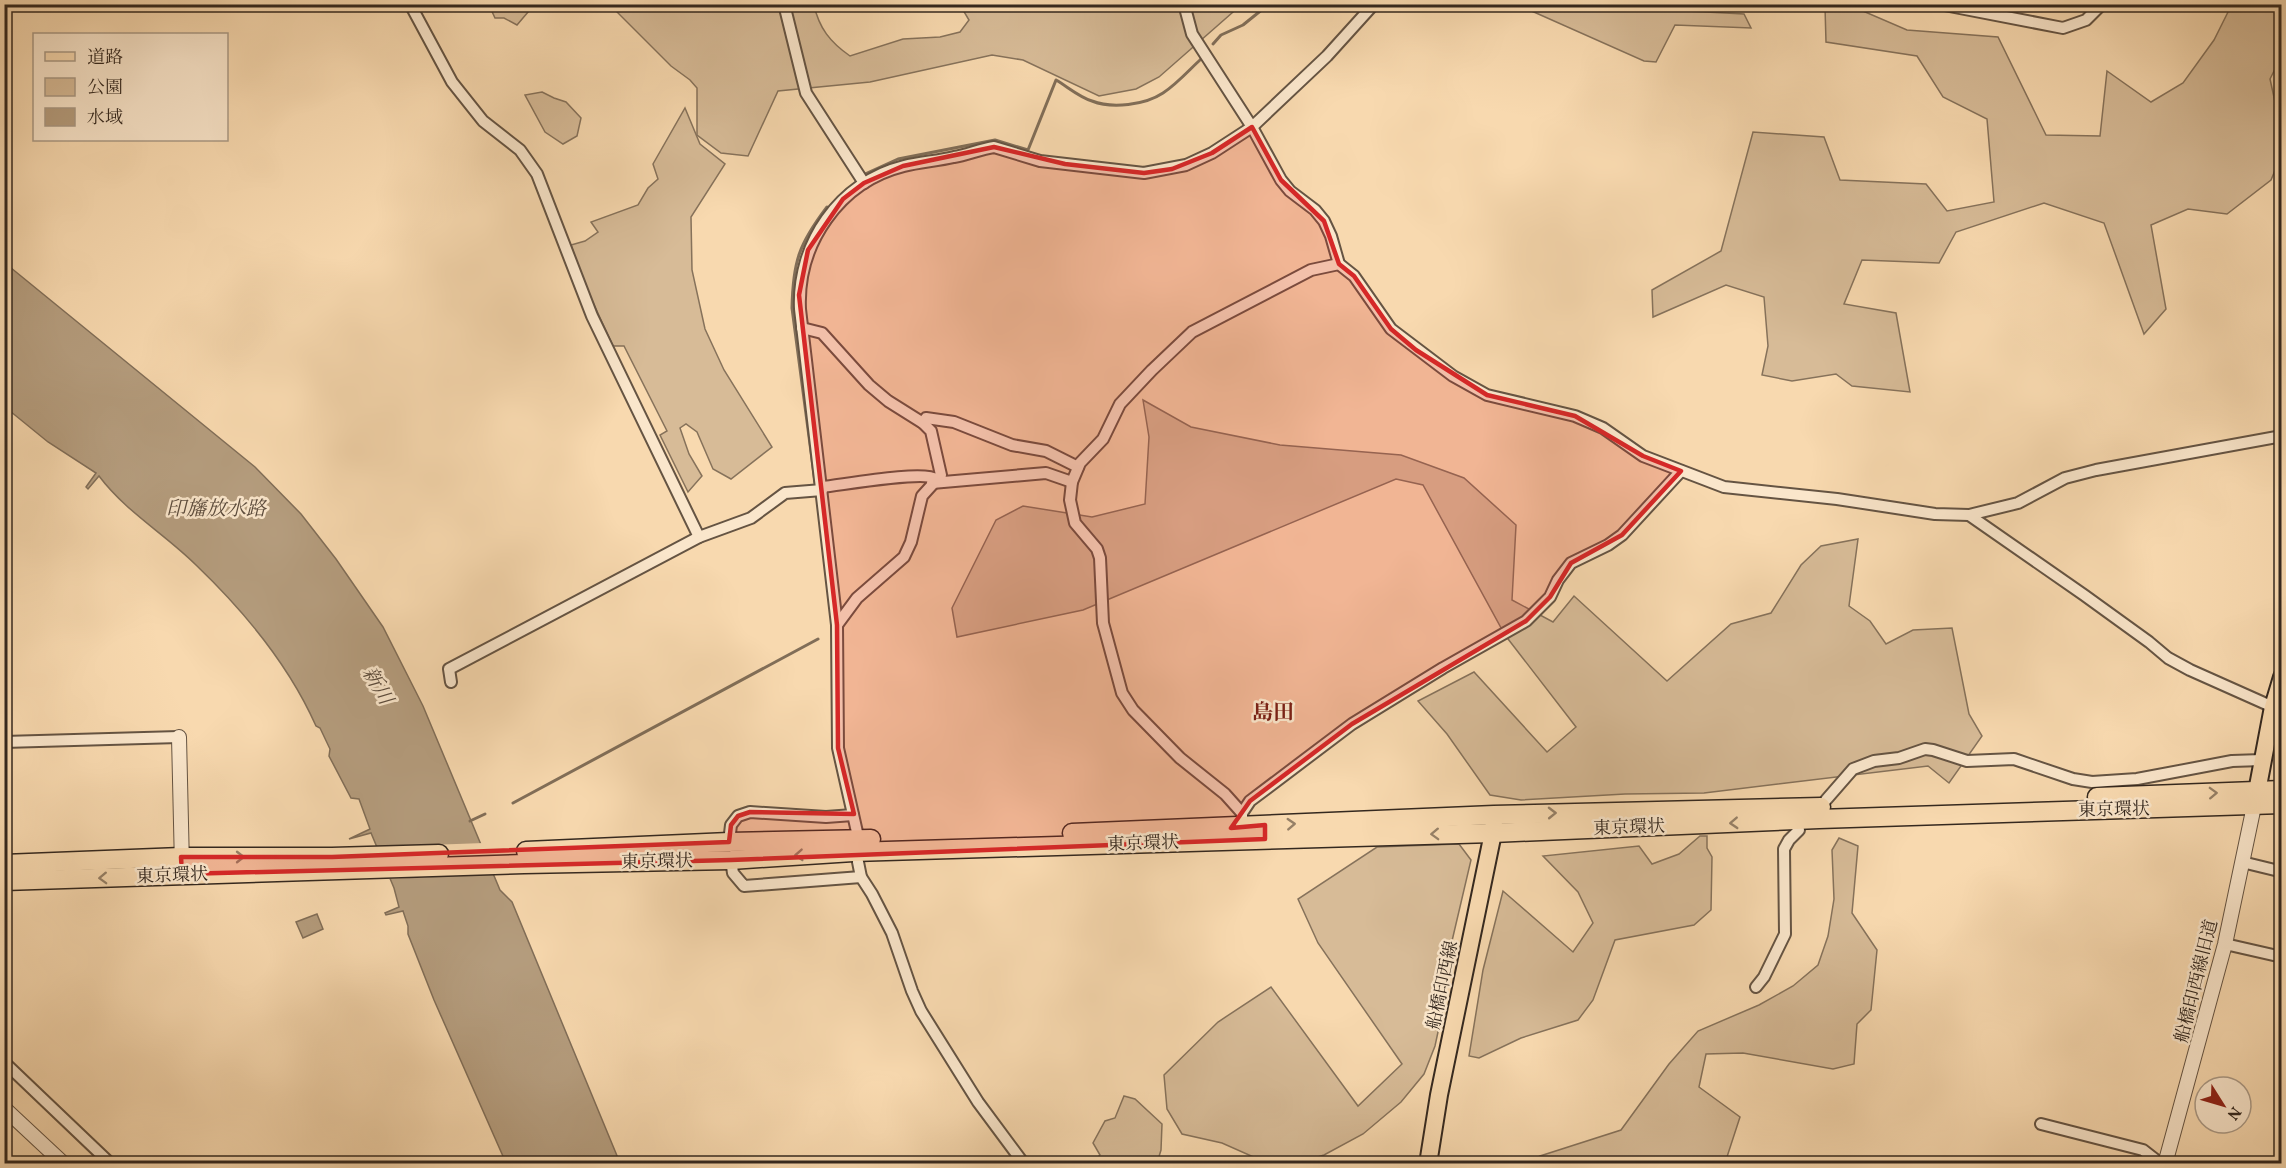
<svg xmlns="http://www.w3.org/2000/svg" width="2286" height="1168" viewBox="0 0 2286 1168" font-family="Vollkorn,'Noto Serif JP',serif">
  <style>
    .green { fill: #d7bb97; stroke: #86725b; stroke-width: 1.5 }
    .water { fill: #b59d7e; stroke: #816e58; stroke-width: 1.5 }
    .pier { fill: #f8d9af }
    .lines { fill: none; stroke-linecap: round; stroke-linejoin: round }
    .stream { stroke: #816e58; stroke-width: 3 }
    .minor-casing { stroke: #655443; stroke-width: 14 }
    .tertiary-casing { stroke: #655443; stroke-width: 16 }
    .primary-casing { stroke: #34281f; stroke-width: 20 }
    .trunk-casing { stroke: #34281f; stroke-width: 21 }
    .minor { stroke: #fae6cb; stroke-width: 10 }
    .tertiary { stroke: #fae6cb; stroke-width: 14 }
    .primary { stroke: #f8d9af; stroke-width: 16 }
    .trunk { stroke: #f8d9af; stroke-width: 18 }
    .oneway { stroke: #968067 }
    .marked { fill: #d62828; fill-opacity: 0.2; stroke: #d62828; stroke-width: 4.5; stroke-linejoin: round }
    .labels { text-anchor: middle; stroke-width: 5; stroke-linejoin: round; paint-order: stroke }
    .street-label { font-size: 18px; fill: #34281f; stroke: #fae6cb }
    .water-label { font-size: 20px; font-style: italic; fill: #5b4b3c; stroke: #fae6cb }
    .quarter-label { font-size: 21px; font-weight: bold; fill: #7a1f14; stroke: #fae6cb }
  </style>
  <rect width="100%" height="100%" fill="#f8d9af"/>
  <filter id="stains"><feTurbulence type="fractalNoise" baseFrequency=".00333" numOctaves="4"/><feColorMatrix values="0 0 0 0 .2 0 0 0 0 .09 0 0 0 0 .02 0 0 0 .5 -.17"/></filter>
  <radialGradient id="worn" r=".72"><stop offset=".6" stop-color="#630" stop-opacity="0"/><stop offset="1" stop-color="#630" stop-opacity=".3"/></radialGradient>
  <g class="green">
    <polygon points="489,5 534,5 517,25 504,18 495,18"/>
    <path d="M620 5H814C819 28 830 42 850 56L903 39 940 37 960 32 969 20 960 5H1241L1159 77 1136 89 1099 96 1023 60 992 55 870 82 778 91 748 156 721 153 697 135V88L690 80 671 66 616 11Z"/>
    <polygon points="1518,5 1654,5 1668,10 1744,14 1751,28 1675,25 1656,62 1644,61"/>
    <polygon points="2221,5 2275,5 2276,15 2281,18 2281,57 2270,79 2281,129 2281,156 2271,180 2227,214 2188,209 2151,225 2166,309 2144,334 2104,223 2044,203 1956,232 1939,263 1862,260 1844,304 1896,313 1910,392 1852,386 1836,374 1792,381 1762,375 1768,346 1764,297 1726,285 1653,317 1652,290 1721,251 1753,132 1824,137 1840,180 1926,184 1947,211 1994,202 1987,119 1943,97 1917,56 1826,42 1825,7 1856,8 1907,30 1998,37 2046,135 2100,136 2107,71 2151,102 2183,83 2214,40 2230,8"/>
    <polygon points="542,92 554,98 566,102 581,118 577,136 563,144 545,132 525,95"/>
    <polygon points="685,108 700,144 725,164 691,217 692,270 705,329 724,370 772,447 731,479 713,469 697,432 686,424 680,428 689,454 702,476 688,492 660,435 667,431 624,346 613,346 584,283 571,245 585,241 598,232 591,222 638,205 648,188 658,179 653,164"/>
    <polygon points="1143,400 1191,427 1280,445 1401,455 1464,478 1516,525 1512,600 1553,622 1574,596 1667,681 1731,624 1771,613 1801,565 1821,546 1858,539 1849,606 1870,621 1886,644 1913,630 1952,628 1969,714 1982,736 1949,783 1928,766 1704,793 1625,794 1521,800 1490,795 1447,734 1418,701 1474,672 1547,752 1576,727 1505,635 1423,485 1396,479 1083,610 957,637 952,608 996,520 1023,506 1092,517 1145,504 1149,437"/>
    <polygon points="1700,836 1707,836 1707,848 1712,857 1711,910 1694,925 1615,940 1593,1000 1578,1020 1521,1038 1479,1058 1469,1056 1483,970 1503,891 1573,952 1593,923 1578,892 1543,856 1639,846 1652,864 1679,854"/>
    <polygon points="1839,838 1858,846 1852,913 1877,950 1871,1010 1857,1024 1854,1064 1833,1069 1743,1053 1706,1054 1699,1087 1740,1117 1725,1163 1527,1163 1540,1156 1621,1130 1669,1064 1698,1031 1759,1005 1793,986 1818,965 1828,936 1834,899 1832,850"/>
    <polygon points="1459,844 1471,860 1452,941 1444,1004 1435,1046 1424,1074 1401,1102 1363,1134 1324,1155 1298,1163 1267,1163 1222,1143 1182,1134 1167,1109 1164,1075 1218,1022 1271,987 1358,1106 1402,1064 1318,943 1298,899 1377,847"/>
    <polygon points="1124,1096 1135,1099 1162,1124 1161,1150 1157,1163 1092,1163 1100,1155 1093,1143 1105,1121 1115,1118"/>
  </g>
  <g class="water">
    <path d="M5 263 255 467 301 514 336 559 383 627 423 706 500 890 512 902 620 1163H506L434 1000 408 934V926L403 911 386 915 385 913 399 907 394 888 371 833 349 839 370 829 359 799 351 798 329 756 330 749 320 728 316 726C289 665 244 611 196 565 165 534 126 512 99 476L88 489 86 487 96 473 48 442 5 407Z"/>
    <polygon points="317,914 323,929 303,938 296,922"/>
  </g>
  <polygon class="pier" points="484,843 498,874 387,879 374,847"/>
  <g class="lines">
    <g class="stream">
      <polyline points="1213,44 1221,35 1243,25 1269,4"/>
      <path d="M865 174 898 159 995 140 1028 150 1056 80C1068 87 1079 97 1092 101 1112 109 1145 105 1163 93 1177 84 1189 70 1201 59"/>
      <path d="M815 482 792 308C793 261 799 244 827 207"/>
      <polyline points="513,803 818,639"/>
      <polyline points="470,821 485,814"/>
    </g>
    <g class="minor-casing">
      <g id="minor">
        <polyline points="410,4 452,82 483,121 520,150 537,174 592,316 699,537"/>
        <polyline points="784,4 806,93 864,183"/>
        <polyline points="1184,4 1192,34 1252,127 1281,180 1290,191 1315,210 1324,221 1331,236 1339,264 1354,276 1391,329 1453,376 1487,395 1575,416 1603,428 1643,456 1724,487 1837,499 1935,514 1969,515 2018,503 2065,478 2096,470 2282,436"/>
        <polyline points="1775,4 1785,4"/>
        <polyline points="1939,4 2063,28 2086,20 2102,4"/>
        <polyline points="802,328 822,333 869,385 888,401 923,423 931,431 941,475 922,496 911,542 904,557 857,598 837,625"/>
        <polyline points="923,423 926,418 954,422 1012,445 1046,451 1078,467"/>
        <polyline points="932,483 1046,473 1072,482"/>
        <path d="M822 487C842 485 924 470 936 479"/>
        <polyline points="1969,515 2084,595 2149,642 2168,658 2190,670 2273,707"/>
        <polyline points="451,682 449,669 699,537 751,518 785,493 822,490"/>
        <polyline points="4,742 179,737"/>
        <polyline points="1826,800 1853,769 1874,761 1899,758 1925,749 1933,750 1967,761 2014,759 2073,779 2092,782 2137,779 2232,761 2262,760"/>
        <polyline points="1242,813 1225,794 1180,758 1133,710 1122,693 1103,623 1100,558 1097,549 1075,523 1070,500 1072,482 1080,463 1103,439 1120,404 1152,370 1192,332 1311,270 1339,264"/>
        <polyline points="1242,817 1242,813 1250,801 1352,724 1443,668 1526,621 1550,597 1558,580 1571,563 1608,545 1622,535 1681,471"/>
        <path d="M857 832 838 748 837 625 800 309C797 244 839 182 904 166 920 162 937 161 954 157 967 155 980 149 994 147L1040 161 1144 173 1186 165 1212 153 1252 127 1327 56 1374 4"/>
        <polyline points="729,842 731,825 738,816 750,812 826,817 853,815"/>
        <polyline points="731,860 733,873 744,886 861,877"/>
        <polyline points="858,862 861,877 872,894 892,933 912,991 921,1011 978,1102 1024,1164"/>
        <polyline points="2242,862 2279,871 2282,867"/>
        <polyline points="2225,944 2282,957"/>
        <polyline points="1756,987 1764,977 1785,934 1784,849 1789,840 1799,830"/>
        <polyline points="4,1062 111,1164"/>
        <polyline points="2041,1124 2143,1150 2161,1164"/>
      </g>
    </g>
    <g class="tertiary-casing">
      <g id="tertiary">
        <polyline points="179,737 182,866"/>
        <polyline points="4,1108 64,1164"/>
        <polyline points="2165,1164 2225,944 2254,806"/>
      </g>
    </g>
    <g class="primary-casing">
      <g id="primary">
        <polyline points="2255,802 2273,707 2282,677"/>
        <polyline points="1428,1164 1439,1095 1493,833 1494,821"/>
      </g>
    </g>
    <g class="trunk-casing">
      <g id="trunk">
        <polyline points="2097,797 2282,790"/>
        <polyline points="1072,833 1494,815 1821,807"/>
        <polyline points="526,851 729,842 871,839"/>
        <polyline points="4,864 181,857 332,857 439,854"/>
        <polyline points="4,881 524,864 731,860 853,852 1493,833 1819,819 2282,804"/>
      </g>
    </g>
    <use href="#minor" class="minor"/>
    <use href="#tertiary" class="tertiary"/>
    <use href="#primary" class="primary"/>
    <use href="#trunk" class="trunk"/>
  </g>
  <defs><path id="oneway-chevron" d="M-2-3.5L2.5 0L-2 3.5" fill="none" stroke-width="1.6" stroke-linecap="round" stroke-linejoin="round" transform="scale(1.5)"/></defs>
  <g class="oneway">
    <use href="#oneway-chevron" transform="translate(2213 793) rotate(-2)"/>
    <use href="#oneway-chevron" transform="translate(1552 813) rotate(-1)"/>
    <use href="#oneway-chevron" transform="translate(1734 823) rotate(177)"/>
    <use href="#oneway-chevron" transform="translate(1291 824) rotate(-3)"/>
    <use href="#oneway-chevron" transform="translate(1435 834) rotate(178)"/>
    <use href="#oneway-chevron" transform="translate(799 855) rotate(176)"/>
    <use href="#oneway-chevron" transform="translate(240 857)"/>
    <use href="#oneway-chevron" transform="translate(103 878) rotate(178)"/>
  </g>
  <path class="marked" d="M1252 127 1281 180 1324 221 1339 264 1354 276 1391 329 1416 350 1487 395 1575 416 1643 456 1681 471 1622 535 1571 563 1550 597 1526 621 1352 724 1250 801 1231 828 1265 825V839L731 860 182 874 181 857H332L729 842 731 825 738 816 750 812 854 814 838 748 837 625 799 295 808 250 843 199 864 183 903 166 994 147 1065 164 1144 173 1172 169 1212 153Z"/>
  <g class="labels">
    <g class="street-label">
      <text transform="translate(2114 809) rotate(-1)" y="6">東京環状</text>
      <text transform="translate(1629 827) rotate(-2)" y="6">東京環状</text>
      <text transform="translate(1143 843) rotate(-2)" y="6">東京環状</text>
      <text transform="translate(657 861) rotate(-1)" y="6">東京環状</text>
      <text transform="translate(172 875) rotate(-2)" y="6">東京環状</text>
      <text transform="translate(2196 981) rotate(-76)" y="6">船橋印西線旧道</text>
      <text transform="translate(1442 985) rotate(-78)" y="6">船橋印西線</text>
    </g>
    <g class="water-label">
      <text x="216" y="515">印旛放水路</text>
      <text transform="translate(378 685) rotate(60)" y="7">新川</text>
    </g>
    <g class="quarter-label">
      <text x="1273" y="719">島田</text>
    </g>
  </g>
  <rect width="2286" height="1168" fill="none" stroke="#f8d9af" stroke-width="24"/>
  <rect x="6" y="6" width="2274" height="1156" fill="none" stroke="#34281f" stroke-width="3"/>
  <rect x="12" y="12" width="2262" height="1144" fill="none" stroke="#34281f" stroke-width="1.5"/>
  <rect x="33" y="33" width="195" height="108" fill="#fae6cb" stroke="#ab9a86" stroke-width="1.5"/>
  <rect x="45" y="52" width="30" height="9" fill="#f8d9af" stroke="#ab9a86" stroke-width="1.5"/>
  <text x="87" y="63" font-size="18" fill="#34281f">道路</text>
  <rect x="45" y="78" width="30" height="18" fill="#d7bb97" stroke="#ab9a86" stroke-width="1.5"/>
  <text x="87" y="93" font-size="18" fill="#34281f">公園</text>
  <rect x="45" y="108" width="30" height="18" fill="#b59d7e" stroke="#ab9a86" stroke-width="1.5"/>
  <text x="87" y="123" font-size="18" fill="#34281f">水域</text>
  <g transform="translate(2223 1105) rotate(127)"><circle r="28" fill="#fae6cb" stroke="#ab9a86" stroke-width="1.5"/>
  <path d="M0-4.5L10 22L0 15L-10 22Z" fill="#8f2418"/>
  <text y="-9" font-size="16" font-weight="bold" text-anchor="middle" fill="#34281f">N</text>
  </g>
  <rect width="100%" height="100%" filter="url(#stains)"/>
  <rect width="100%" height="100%" fill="url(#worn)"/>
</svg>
